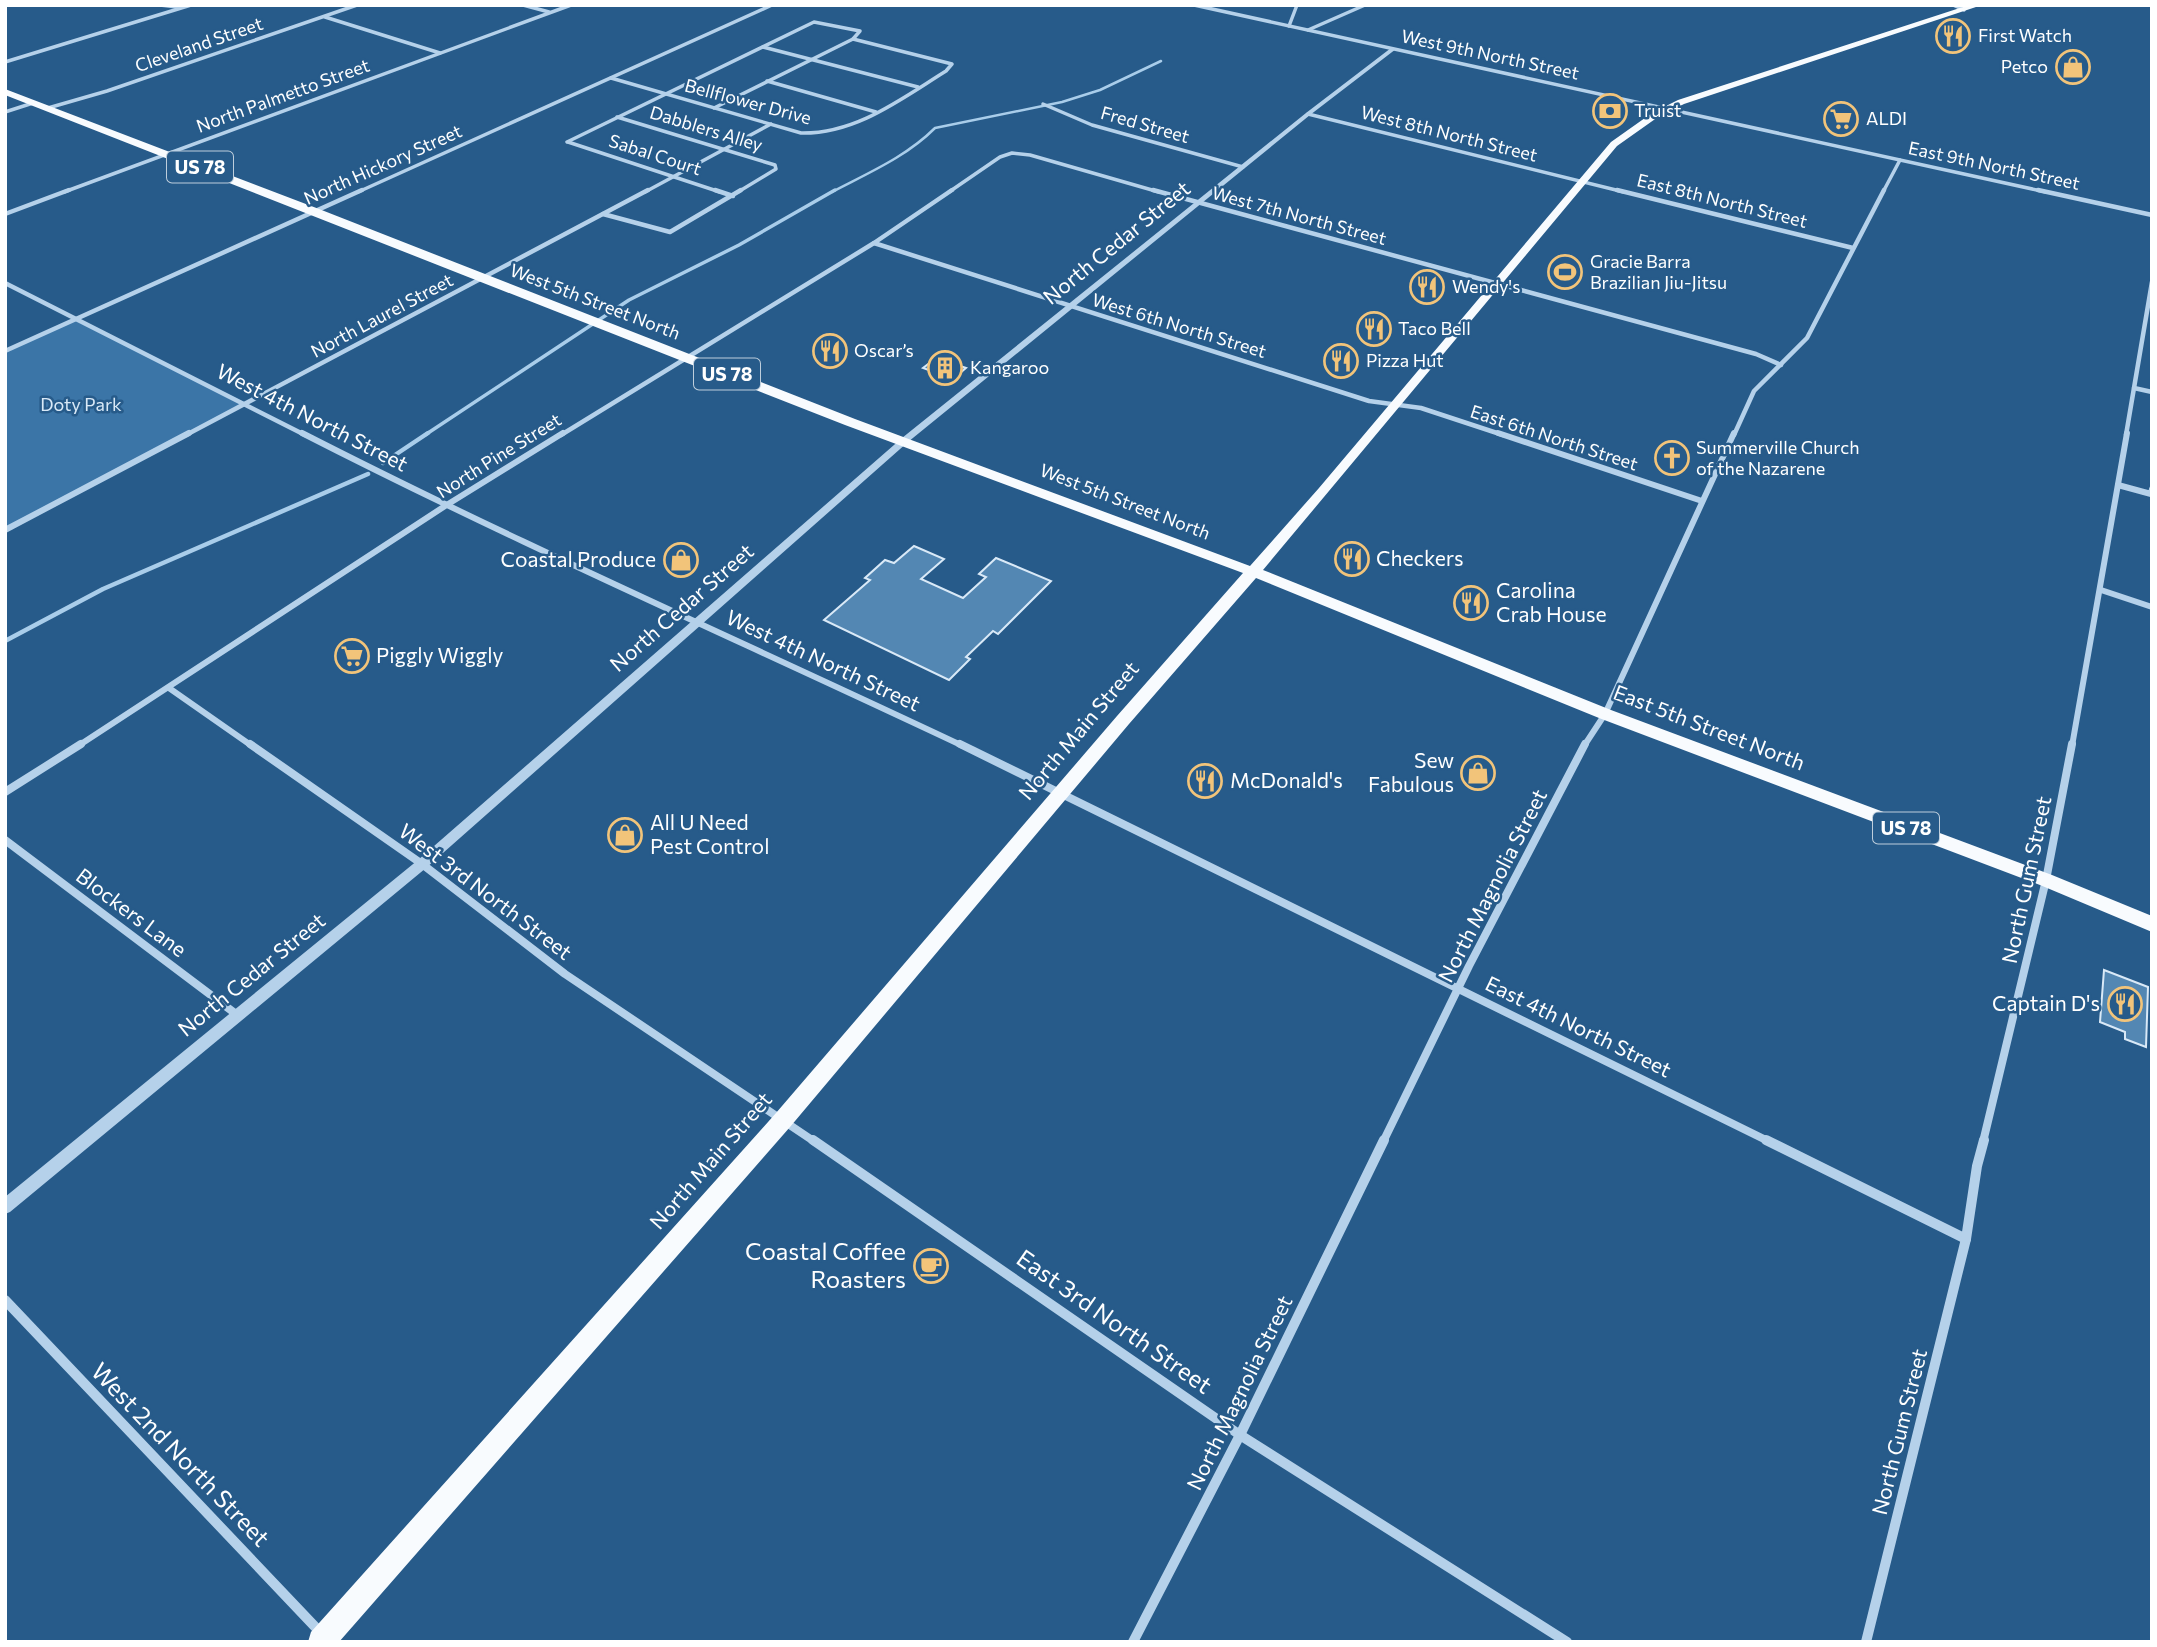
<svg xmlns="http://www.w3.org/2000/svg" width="2157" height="1647" viewBox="0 0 2157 1647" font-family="Commissioner,sans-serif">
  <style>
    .green { fill: #3b75a7 }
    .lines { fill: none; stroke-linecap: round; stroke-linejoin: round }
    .stream-far2 { stroke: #a9cdea; stroke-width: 2.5 }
    .stream-far1 { stroke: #a9cdea; stroke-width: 3.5 }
    .stream { stroke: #a9cdea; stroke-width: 4.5 }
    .building { fill: #5387b3; stroke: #d9e9f7; stroke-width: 2 }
    .minor-far4 { stroke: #b5d1ea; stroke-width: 3.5 }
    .minor-far3 { stroke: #b5d1ea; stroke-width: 4.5 }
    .minor-far2 { stroke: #b5d1ea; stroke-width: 6 }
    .minor-far1 { stroke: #b5d1ea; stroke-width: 8 }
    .minor { stroke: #b5d1ea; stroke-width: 10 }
    .tertiary { fill: #b5d1ea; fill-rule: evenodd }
    .primary { fill: #f8fbfe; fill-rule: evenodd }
    .labels { text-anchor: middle; stroke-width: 5; stroke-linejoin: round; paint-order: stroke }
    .far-poi-label { font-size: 18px; fill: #fff; stroke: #275b8a; text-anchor: start }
    .far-street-label { font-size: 18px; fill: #fff; stroke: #275b8a }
    .far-park-label { font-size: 18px; fill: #d9e9f7; stroke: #275b8a }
    .shield { fill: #275b8a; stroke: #becedc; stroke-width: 2 }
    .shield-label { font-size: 19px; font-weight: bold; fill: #fff }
    .street-label { font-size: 21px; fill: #fff; stroke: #275b8a }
    .poi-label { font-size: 21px; fill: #fff; stroke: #275b8a; text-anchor: start }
    .near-poi-label { font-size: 24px; fill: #fff; stroke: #275b8a; text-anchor: end }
    .near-street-label { font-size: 24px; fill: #fff; stroke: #275b8a }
  </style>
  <rect width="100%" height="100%" fill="#275b8a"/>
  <polygon class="green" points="76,319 246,403 5,530 5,351"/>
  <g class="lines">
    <path class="stream-far2" d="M832 192C868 173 906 157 935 128L1062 102 1100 90 1161 61"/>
    <polyline class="stream-far1" points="425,435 629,300 739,245 835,190"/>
    <g class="stream">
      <polyline points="383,463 428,433"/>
      <polyline points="5,641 103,589 368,474"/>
    </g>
  </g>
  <g class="building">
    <polygon points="936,358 966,368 953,379 923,368"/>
    <polygon points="914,546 944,559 921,579 963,598 986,577 979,574 996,558 1051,581 998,634 993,631 966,657 970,659 949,680 824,620 870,580 865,578 885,560 894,563"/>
    <polygon points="2104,970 2148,987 2146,1047 2125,1039 2125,1032 2100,1022"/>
  </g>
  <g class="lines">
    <g class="minor-far4">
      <polyline points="160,5 177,7"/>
      <polyline points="523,5 549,12"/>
      <polyline points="1194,5 2046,192"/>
      <polyline points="1953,5 1964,10"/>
      <polyline points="325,17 440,53"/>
      <polyline points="1289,26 1297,5"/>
      <polyline points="1308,30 1365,5"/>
      <polyline points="763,47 918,87"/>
      <polyline points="5,62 191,5"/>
      <path d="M611 78 801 133C856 134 901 99 946 71L952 64 853 39"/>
      <polyline points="767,81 876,112"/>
      <polyline points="1043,104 1092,125 1243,167"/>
      <polyline points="48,108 107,91 357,5"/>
      <polyline points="5,112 33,103"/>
      <polyline points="1308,114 1624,192"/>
      <polyline points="617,117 775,165 776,169 738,192"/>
      <polyline points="567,142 814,22 860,31 853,39 714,108"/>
      <polyline points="568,142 720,192"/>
      <polyline points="64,192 571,5"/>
      <polyline points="358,192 772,5"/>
      <polyline points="645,192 771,124"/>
      <polyline points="949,192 1000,157 1012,153 1030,155 1159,192"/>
      <polyline points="1883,192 1900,160"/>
    </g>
    <g class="minor-far3">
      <polyline points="715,190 733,196"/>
      <polyline points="1153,190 1756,354 1781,365"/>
      <polyline points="1617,190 1853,248"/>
      <polyline points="2038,190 2152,215"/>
      <polyline points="5,214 69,190"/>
      <polyline points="603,214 670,232 741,190"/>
      <polyline points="874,243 1369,401 1421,408 1503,435"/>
      <polyline points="5,283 305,435"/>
      <polyline points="5,351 362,190"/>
      <polyline points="2134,388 2152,392"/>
      <polyline points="186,435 648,190"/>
      <polyline points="561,435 874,243 952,190"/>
      <polyline points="1734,435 1754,391 1807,338 1884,190"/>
      <polyline points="2126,435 2152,282"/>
    </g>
    <g class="minor-far2">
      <path d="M302 433C519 544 743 642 963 746"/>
      <polyline points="1498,433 1702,501"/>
      <polyline points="2118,485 2151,494 2152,489"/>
      <polyline points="5,530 189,433"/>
      <polyline points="2101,590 2152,607"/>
      <polyline points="169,688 252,746"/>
      <polyline points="78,746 445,506 563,433"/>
      <polyline points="1584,746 1605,714 1734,433"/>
      <polyline points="2072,746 2127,433"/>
    </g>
    <g class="minor-far1">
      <polyline points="250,744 422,864 565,974 815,1142"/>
      <polyline points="960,744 1770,1142"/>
      <polyline points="5,792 81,744"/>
      <polyline points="5,840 236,1014"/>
      <polyline points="1383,1142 1469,966 1585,744"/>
      <polyline points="1983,1142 2046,880 2072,744"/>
    </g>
    <g class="minor">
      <polyline points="813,1140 1240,1435 1567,1642"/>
      <polyline points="1766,1140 1966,1239"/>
      <polyline points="5,1300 320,1632"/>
      <polyline points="1133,1642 1240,1435 1384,1140"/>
      <polyline points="1866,1642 1966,1239 1977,1166 1984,1140"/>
    </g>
    <polygon class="tertiary" points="1391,48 1396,49 1310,115 908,442 426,868 10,1212 5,1214 5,1197 418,860 902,438 1306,113"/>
    <polygon class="primary" points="1969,5 1982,5 1684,104 1658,117 1617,146 1263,570 1611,710 2052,875 2152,916 2152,932 2040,885 1599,718 1256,578 1129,724 790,1127 339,1642 308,1642 311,1632 776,1113 1117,716 1243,573 845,425 5,95 5,89 319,209 855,419 1250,566 1319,488 1611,142 1652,113 1678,100"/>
  </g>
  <defs>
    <g id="restaurant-ring" transform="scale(1.75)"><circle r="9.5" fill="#275b8a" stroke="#f2c47a" stroke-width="1.5"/><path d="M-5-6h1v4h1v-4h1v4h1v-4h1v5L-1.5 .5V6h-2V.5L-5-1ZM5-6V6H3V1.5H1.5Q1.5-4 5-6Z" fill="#f2c47a"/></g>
    <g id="shop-ring" transform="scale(1.75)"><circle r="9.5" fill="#275b8a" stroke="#f2c47a" stroke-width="1.5"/><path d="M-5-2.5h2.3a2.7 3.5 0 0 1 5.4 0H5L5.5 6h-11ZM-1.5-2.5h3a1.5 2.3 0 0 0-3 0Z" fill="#f2c47a"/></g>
    <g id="bank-ring" transform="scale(1.75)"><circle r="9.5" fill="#275b8a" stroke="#f2c47a" stroke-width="1.5"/><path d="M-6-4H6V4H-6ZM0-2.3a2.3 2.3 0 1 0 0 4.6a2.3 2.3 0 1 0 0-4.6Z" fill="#f2c47a"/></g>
    <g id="supermarket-ring" transform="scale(1.75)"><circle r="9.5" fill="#275b8a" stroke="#f2c47a" stroke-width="1.5"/><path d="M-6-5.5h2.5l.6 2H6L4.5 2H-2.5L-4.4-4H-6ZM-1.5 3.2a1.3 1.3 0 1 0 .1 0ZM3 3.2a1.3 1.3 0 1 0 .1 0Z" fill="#f2c47a"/></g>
    <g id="stadium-ring" transform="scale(1.75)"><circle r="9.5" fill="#275b8a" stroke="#f2c47a" stroke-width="1.5"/><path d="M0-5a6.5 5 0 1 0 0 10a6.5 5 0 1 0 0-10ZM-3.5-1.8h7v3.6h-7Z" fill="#f2c47a"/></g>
    <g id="building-ring" transform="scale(1.75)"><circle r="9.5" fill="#275b8a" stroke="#f2c47a" stroke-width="1.5"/><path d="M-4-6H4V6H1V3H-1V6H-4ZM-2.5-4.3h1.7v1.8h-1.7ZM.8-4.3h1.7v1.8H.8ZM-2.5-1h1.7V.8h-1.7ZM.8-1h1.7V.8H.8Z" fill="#f2c47a"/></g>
    <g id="church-ring" transform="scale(1.75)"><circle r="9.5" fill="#275b8a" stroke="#f2c47a" stroke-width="1.5"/><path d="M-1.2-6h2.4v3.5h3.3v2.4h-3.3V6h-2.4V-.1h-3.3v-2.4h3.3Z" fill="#f2c47a"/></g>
    <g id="cafe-ring" transform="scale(1.75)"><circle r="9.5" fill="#275b8a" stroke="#f2c47a" stroke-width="1.5"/><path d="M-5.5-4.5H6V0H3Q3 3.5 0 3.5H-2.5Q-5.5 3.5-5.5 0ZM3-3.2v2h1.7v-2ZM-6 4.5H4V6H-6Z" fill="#f2c47a"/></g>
  </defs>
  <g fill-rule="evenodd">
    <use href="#restaurant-ring" x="1953" y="36"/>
    <use href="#shop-ring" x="2073" y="67"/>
    <use href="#bank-ring" x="1610" y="111"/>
    <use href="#supermarket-ring" x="1841" y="119"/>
    <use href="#stadium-ring" x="1565" y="272"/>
    <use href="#restaurant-ring" x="1427" y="287"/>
    <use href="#restaurant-ring" x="1374" y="329"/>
    <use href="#restaurant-ring" x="830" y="351"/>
    <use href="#restaurant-ring" x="1341" y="361"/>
    <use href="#building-ring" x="945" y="368"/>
    <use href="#church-ring" x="1672" y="458"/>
    <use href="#restaurant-ring" x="1352" y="559"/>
    <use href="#shop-ring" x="681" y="560"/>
    <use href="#restaurant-ring" x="1471" y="603"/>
    <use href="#supermarket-ring" x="352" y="656"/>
    <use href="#shop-ring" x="1478" y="773"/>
    <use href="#restaurant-ring" x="1205" y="781"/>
    <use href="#shop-ring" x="625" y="835"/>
    <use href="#restaurant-ring" x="2125" y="1004"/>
    <use href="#cafe-ring" x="931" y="1266"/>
  </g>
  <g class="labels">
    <g class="far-poi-label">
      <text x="1978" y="42">First Watch</text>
      <text x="2048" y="73" text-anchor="end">Petco</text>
      <text x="1634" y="117">Truist</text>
      <text x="1866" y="125">ALDI</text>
      <text x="1590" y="268">Gracie Barra<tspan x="1590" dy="21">Brazilian Jiu-Jitsu</tspan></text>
      <text x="1452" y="293">Wendy's</text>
      <text x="1398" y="335">Taco Bell</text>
      <text x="854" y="357">Oscar’s</text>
      <text x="1366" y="367">Pizza Hut</text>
      <text x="970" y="374">Kangaroo</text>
      <text x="1696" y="454">Summerville Church<tspan x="1696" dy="21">of the Nazarene</tspan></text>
    </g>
    <g class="far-street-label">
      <text transform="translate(199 45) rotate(-19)" y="6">Cleveland Street</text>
      <text transform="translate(1490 55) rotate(12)" y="6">West 9th North Street</text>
      <text transform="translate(283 96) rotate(-20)" y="6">North Palmetto Street</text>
      <text transform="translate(748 102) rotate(15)" y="6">Bellflower Drive</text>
      <text transform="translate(1145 125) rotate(16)" y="6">Fred Street</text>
      <text transform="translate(706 129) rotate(17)" y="6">Dabblers Alley</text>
      <text transform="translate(1449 134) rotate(14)" y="6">West 8th North Street</text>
      <text transform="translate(655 155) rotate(18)" y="6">Sabal Court</text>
      <text transform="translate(383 165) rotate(-24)" y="6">North Hickory Street</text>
      <text transform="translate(1994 166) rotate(12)" y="6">East 9th North Street</text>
      <text transform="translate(1722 201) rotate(14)" y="6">East 8th North Street</text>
      <text transform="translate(1299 216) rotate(15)" y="6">West 7th North Street</text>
      <text transform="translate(595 302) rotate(21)" y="6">West 5th Street North</text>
      <text transform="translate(382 316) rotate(-28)" y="6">North Laurel Street</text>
      <text transform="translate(1179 326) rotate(17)" y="6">West 6th North Street</text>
      <text transform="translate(1554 438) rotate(18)" y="6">East 6th North Street</text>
      <text transform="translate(499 456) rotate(-32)" y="6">North Pine Street</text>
      <text transform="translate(1125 502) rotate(21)" y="6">West 5th Street North</text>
    </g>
    <g class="far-park-label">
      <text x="81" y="411">Doty Park</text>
    </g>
    <g class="shield">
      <rect x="167" y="151.5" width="66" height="31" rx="5"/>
      <rect x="694" y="358.5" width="66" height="31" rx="5"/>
      <rect x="1873" y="812.5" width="66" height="31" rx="5"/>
    </g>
    <g class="shield-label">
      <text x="200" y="174">US 78</text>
      <text x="727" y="381">US 78</text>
      <text x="1906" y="835">US 78</text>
    </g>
    <g class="street-label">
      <text transform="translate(1117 243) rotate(-39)" y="7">North Cedar Street</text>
      <text transform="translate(312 418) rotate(27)" y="7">West 4th North Street</text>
      <text transform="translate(682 608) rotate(-41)" y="7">North Cedar Street</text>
      <text transform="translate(823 661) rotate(25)" y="7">West 4th North Street</text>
      <text transform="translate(1709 728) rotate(21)" y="7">East 5th Street North</text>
      <text transform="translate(1079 731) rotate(-50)" y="7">North Main Street</text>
      <text transform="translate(2027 880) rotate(-78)" y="7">North Gum Street</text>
      <text transform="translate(1493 886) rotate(-63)" y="7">North Magnolia Street</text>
      <text transform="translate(485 892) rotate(37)" y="7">West 3rd North Street</text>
      <text transform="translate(131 913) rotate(37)" y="7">Blockers Lane</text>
      <text transform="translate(252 975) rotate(-39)" y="7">North Cedar Street</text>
      <text transform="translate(1578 1027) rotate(26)" y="7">East 4th North Street</text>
      <text transform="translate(711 1161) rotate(-49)" y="7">North Main Street</text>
      <text transform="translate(1240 1393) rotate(-64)" y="7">North Magnolia Street</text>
      <text transform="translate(1900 1432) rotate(-76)" y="7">North Gum Street</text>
    </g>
    <g class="poi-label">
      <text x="1376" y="566">Checkers</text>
      <text x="656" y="567" text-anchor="end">Coastal Produce</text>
      <text x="1496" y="598">Carolina<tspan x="1496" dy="24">Crab House</tspan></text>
      <text x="376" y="663">Piggly Wiggly</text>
      <text x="1454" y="768" text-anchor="end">Sew<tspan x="1454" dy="24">Fabulous</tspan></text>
      <text x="1230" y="788">McDonald's</text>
      <text x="650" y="830">All U Need<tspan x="650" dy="24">Pest Control</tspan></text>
      <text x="2100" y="1011" text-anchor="end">Captain D's</text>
    </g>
    <g class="near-poi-label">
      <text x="906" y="1260">Coastal Coffee<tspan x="906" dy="28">Roasters</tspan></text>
    </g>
    <g class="near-street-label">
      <text transform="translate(1114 1322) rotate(35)" y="8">East 3rd North Street</text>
      <text transform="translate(180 1455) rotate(46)" y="8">West 2nd North Street</text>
    </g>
  </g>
  <rect width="2157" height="1647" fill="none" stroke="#ffffff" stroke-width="14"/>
</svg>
